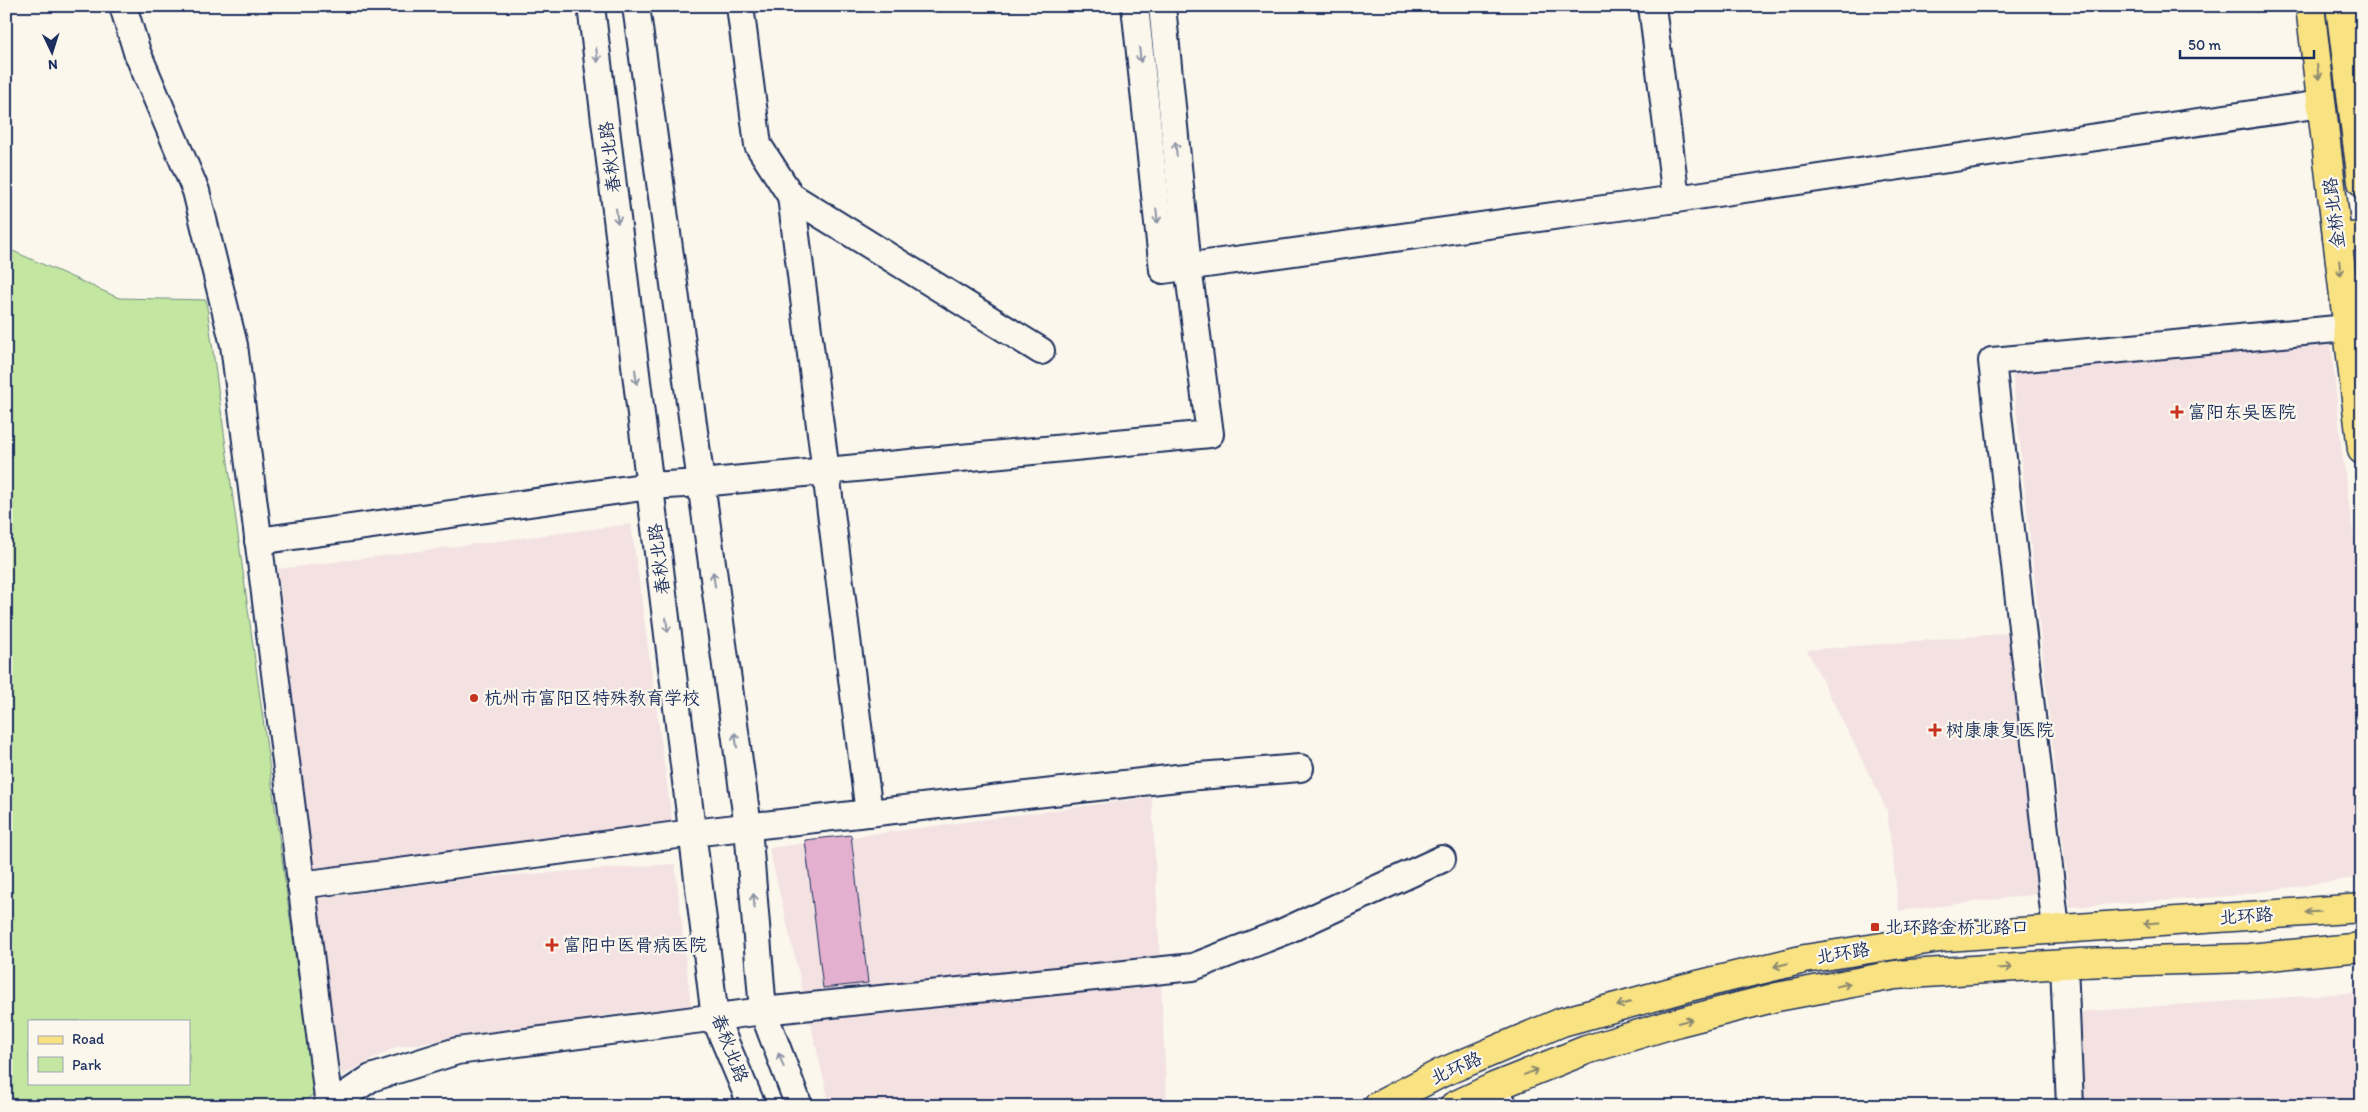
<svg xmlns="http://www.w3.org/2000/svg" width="2368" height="1112" viewBox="0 0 2368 1112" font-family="Itim,'LXGW WenKai TC',sans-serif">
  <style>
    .built { fill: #f4e2e3 }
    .green { fill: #c3e7a1; stroke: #6f8b80; fill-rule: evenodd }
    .building { fill: #e3b1cf; stroke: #1b2f5e }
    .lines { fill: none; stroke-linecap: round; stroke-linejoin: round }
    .minor-casing { stroke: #1b2f5e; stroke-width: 30 }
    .major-casing { stroke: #1b2f5e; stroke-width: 31 }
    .minor { stroke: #fbf7ec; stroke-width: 26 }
    .major { stroke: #f8e281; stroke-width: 28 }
    .oneway { stroke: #8b93a5 }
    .oneway2 { stroke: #8a8870 }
    .poi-dot { fill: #c8321e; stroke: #fbf7ec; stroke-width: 2 }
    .labels { text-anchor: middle; stroke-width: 4.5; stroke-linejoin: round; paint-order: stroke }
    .street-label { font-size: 18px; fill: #1b2f5e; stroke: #fbf7ec }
    .poi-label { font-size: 18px; fill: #1b2f5e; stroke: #fbf7ec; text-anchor: start }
  </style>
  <rect width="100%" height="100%" fill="#fbf7ec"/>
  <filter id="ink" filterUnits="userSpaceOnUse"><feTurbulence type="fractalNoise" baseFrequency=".02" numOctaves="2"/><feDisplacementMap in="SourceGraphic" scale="10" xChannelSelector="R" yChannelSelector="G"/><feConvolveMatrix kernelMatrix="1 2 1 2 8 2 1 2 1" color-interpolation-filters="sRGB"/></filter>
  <g filter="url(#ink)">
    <g class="built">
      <polygon points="2331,342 2342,452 2362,598 2362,877 2231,896 2070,907 2012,372"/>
      <polygon points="631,524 673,827 312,870 278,569"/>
      <polygon points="2012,633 2040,894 1899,911 1887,810 1807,650"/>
      <polygon points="1152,797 1167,1106 830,1106 769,848"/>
      <polygon points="675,864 691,1006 630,1012 396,1047 342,1076 314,899 474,878"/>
      <polygon points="2362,992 2362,1106 2083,1106 2075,1012"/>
    </g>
    <path class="green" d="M6 248 119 298 206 300 314 1094 297 1106H29L6 1096ZM29 1021H189V1083H29Z"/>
    <polygon class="building" points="851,835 868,983 823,988 805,840"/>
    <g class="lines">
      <g class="minor-casing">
        <g id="minor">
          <polyline points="123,6 137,52 196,191 234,345 329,1106"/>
          <polyline points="591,6 715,1018 752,1106"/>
          <polyline points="636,6 748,827 763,1011 799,1106"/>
          <polyline points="740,6 758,145 791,196 869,813"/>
          <polyline points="1135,6 1163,270 1676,199 2321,104"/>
          <polyline points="1652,6 1676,199"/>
          <polyline points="791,196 1041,351"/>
          <polyline points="258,541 650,486 701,483 1210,434 1188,267 1162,6"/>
          <polyline points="301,885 692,833 1186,777 1300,768"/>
          <polyline points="2056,929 1992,361 2347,328"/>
          <polyline points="2064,964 2070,1106"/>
          <polyline points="1494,1087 1504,1106"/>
          <polyline points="329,1106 371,1078 457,1051 763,1011 1193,967 1283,932 1442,859"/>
        </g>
      </g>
      <g class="major-casing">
        <g id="major">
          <polyline points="2310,6 2362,450"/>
          <polyline points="2340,6 2362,182"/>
          <polyline points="2337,238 2362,236"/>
          <polyline points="1378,1106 1441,1073 1562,1022 1689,987 1805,959 1946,937 2362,908"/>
          <polyline points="1454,1106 1494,1087 1586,1050 1679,1022 1777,997 1895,975 2079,963 2249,958 2362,947"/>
        </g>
      </g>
      <use href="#minor" class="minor"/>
      <use href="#major" class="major"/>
    </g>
    <defs><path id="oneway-shaft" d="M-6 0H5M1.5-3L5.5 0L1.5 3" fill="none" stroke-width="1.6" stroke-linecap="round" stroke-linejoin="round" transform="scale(1.25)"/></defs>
    <g class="oneway">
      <use href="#oneway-shaft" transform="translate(597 55) rotate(83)"/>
      <use href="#oneway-shaft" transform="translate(1140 55) rotate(84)"/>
      <use href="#oneway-shaft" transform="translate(1176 149) rotate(-96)"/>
      <use href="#oneway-shaft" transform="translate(617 216) rotate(83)"/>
      <use href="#oneway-shaft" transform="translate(1157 216) rotate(84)"/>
      <use href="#oneway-shaft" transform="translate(636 377) rotate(83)"/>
      <use href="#oneway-shaft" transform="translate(714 579) rotate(-98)"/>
      <use href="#oneway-shaft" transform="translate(667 625) rotate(83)"/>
      <use href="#oneway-shaft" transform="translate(736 740) rotate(-98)"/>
      <use href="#oneway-shaft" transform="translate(754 901) rotate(-95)"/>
      <use href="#oneway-shaft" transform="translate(781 1060) rotate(-111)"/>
    </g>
    <g class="oneway2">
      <use href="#oneway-shaft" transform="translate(2318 72) rotate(83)"/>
      <use href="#oneway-shaft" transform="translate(2340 268) rotate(84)"/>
      <use href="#oneway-shaft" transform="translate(2313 912) rotate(176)"/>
      <use href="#oneway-shaft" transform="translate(2151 923) rotate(176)"/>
      <use href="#oneway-shaft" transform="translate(1781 965) rotate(167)"/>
      <use href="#oneway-shaft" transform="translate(2005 968) rotate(-4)"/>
      <use href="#oneway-shaft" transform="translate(1843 985) rotate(-11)"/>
      <use href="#oneway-shaft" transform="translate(1624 1004) rotate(165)"/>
      <use href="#oneway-shaft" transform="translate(1685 1021) rotate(-15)"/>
      <use href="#oneway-shaft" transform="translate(1531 1072) rotate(-22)"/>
    </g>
  </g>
  <g class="poi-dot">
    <path d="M2174.5 404.5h5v5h5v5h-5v5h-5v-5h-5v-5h5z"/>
    <circle cx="474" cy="698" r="5"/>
    <path d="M1932.5 722.5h5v5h5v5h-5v5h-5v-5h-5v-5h5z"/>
    <rect x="1870" y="922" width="10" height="10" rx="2.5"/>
    <path d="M549.5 937.5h5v5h5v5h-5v5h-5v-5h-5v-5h5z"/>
  </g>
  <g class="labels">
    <g class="street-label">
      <text transform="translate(610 157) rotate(-97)" y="6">春秋北路</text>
      <text transform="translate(2334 213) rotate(-97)" y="6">金桥北路</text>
      <text transform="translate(659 559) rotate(-97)" y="6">春秋北路</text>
      <text transform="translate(2246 916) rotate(-4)" y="6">北环路</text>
      <text transform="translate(1843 953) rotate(-9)" y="6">北环路</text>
      <text transform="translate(730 1048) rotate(69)" y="6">春秋北路</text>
      <text transform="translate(1456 1068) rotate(-24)" y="6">北环路</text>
    </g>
    <g class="poi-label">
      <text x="2188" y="418">富阳东吴医院</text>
      <text x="484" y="704">杭州市富阳区特殊教育学校</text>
      <text x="1946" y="736">树康康复医院</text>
      <text x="1885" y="933">北环路金桥北路口</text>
      <text x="563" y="951">富阳中医骨病医院</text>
    </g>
  </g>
  <rect width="2368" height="1112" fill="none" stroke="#fbf7ec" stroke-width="25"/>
  <rect x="12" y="12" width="2343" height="1087" fill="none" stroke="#1b2f5e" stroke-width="2" filter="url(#ink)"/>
  <rect x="28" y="1020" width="162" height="65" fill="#fbf7ec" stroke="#a1a7b3"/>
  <rect x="38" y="1036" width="25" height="8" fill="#f8e281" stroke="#a1a7b3"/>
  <text x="72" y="1044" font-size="15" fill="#1b2f5e">Road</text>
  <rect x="38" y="1057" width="25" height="15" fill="#c3e7a1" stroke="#a1a7b3"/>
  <text x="72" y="1070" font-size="15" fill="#1b2f5e">Park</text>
  <g transform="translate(52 52) rotate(176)" stroke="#fbf7ec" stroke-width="4" paint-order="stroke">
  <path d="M0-4L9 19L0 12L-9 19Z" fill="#1b2f5e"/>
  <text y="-8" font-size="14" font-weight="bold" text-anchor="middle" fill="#1b2f5e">N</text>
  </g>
  <path d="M2180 50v8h134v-8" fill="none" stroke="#1b2f5e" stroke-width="2.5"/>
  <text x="2188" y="50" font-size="15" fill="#1b2f5e" stroke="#fbf7ec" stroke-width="4" paint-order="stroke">50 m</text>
</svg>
